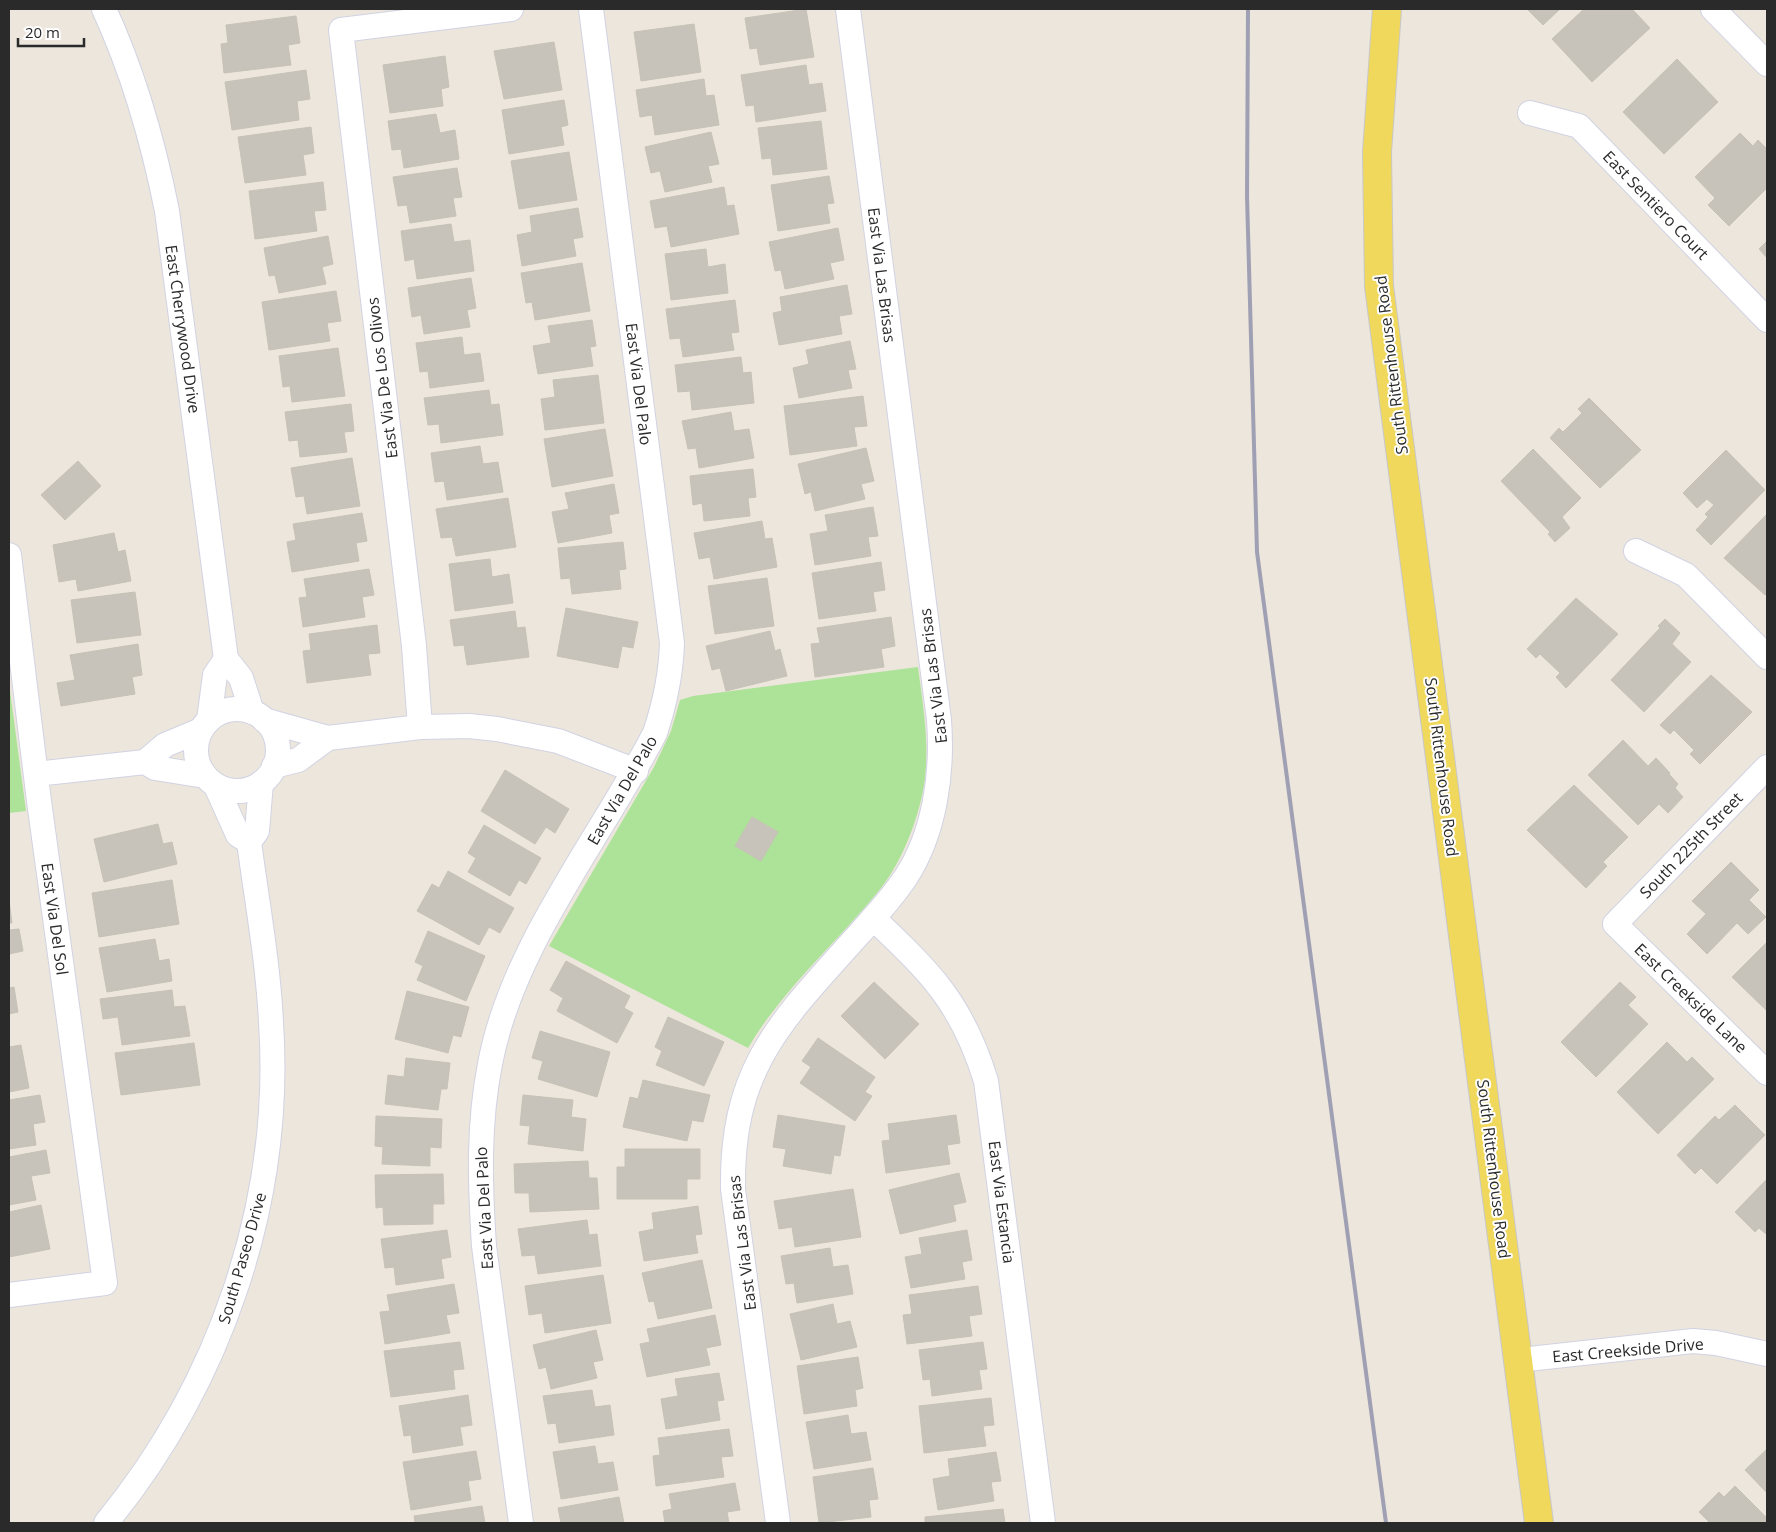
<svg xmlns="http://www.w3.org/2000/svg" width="1776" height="1532" viewBox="0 0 1776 1532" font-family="'Open Sans',sans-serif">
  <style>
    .green { fill: #ace398 }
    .building { fill: #c7c3bb; stroke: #c7c2b6 }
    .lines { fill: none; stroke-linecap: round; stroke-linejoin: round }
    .minor-casing { stroke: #d1d3e3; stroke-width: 26 }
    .major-casing { stroke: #c8c8c8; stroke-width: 30 }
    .minor { stroke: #fff; stroke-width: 24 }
    .major { stroke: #f0d85d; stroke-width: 28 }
    .rail { stroke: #9fa0b4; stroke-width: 4 }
    .labels { text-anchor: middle; stroke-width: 4; stroke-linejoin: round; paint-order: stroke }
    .street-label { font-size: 16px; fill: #2a2a2a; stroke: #fff }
  </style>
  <rect width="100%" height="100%" fill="#ece6dc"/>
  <g class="green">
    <path d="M918 667C922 699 928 732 926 765 925 803 905 858 881 888 837 943 784 987 748 1048L549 946 654 767 671 731 680 700 693 696Z"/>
    <polygon points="9,683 26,811 9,813"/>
  </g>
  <g class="building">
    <polygon points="806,9 814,57 760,65 757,48 750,49 745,18"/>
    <polygon points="1527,9 1560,9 1543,25"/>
    <polygon points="1584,9 1632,9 1650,28 1592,82 1552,39"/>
    <polygon points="296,16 300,43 288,45 291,65 224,73 221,44 228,43 226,25"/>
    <polygon points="694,24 701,72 641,81 634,32"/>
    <polygon points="554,42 562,90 504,99 494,51"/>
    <polygon points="445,56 449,87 441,89 443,106 390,113 383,65"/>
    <polygon points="1677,59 1718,102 1664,154 1623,112"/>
    <polygon points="806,65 809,85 822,83 826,111 756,122 754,105 746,106 741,75"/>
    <polygon points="306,70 310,99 297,101 299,120 232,130 225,82"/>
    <polygon points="704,79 706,96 714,95 719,125 655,135 652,115 640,117 636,90"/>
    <polygon points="564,100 568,125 561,127 564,145 509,154 502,110"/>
    <polygon points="436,114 440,133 455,130 459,159 404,168 401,149 392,150 388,121"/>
    <polygon points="821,121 827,169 773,175 771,158 762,159 758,128"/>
    <polygon points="311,127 314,153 303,155 306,175 245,183 238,137"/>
    <polygon points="711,132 719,164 708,166 712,182 665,192 660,171 651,173 645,147"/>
    <polygon points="1740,133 1753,146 1758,140 1767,149 1767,188 1729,226 1708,205 1715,198 1695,177"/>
    <polygon points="569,152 577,200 519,209 511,161"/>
    <polygon points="457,168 462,197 453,198 456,216 410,223 407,205 398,206 393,177"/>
    <polygon points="829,176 834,203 827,204 830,223 778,231 771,185"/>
    <polygon points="323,182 326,210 314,211 317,231 255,239 249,191"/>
    <polygon points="724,187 727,206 734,205 739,234 671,247 667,226 655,228 650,201"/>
    <polygon points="578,208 583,237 573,239 576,256 522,266 517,235 532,232 530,216"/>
    <polygon points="451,224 454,242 470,240 474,271 417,279 414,259 405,261 401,231"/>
    <polygon points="838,228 844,260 830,263 834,279 785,289 781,270 775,271 769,242"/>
    <polygon points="328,236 333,264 322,267 326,284 279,293 275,275 269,276 264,248"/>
    <polygon points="1767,241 1767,258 1759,249"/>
    <polygon points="706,249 708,267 725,264 728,293 671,300 665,254"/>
    <polygon points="582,263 590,311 535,320 532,302 526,303 521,273"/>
    <polygon points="471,278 476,308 467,310 470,327 424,334 421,315 412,317 408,288"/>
    <polygon points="847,285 852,314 839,316 842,334 779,345 773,313 782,311 780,297"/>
    <polygon points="336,291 341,321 327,323 330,341 269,350 262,302"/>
    <polygon points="735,300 739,332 731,333 734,350 683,357 680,338 670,339 666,309"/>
    <polygon points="592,320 596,346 590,347 593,366 538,374 533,346 551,343 548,326"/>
    <polygon points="462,337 464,355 480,353 484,381 430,388 428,371 420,372 416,343"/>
    <polygon points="850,341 856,369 848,370 852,388 799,398 793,368 809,364 806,350"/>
    <polygon points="338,348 345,396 292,402 290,386 283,387 279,356"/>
    <polygon points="741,357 743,373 751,372 754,403 692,410 690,391 678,392 675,365"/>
    <polygon points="598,375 604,423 545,430 541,399 555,397 553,380"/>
    <polygon points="489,390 491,405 499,404 503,435 441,443 439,424 428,425 424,398"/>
    <polygon points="863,396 867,426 854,427 857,446 790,455 784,406"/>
    <polygon points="1589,398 1641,450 1600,488 1550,438 1559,428 1563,432 1582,413 1578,409"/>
    <polygon points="351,404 354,431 344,432 347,452 300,457 298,440 289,441 285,412"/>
    <polygon points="731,412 734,431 749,429 754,458 699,468 696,448 688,449 682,421"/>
    <polygon points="605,429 613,476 552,487 544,439"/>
    <polygon points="480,446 483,464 498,462 503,492 447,500 444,481 435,482 431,453"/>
    <polygon points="866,448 874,481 861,484 865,499 815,511 811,492 805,494 798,464"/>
    <polygon points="1533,449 1581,498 1562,517 1570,528 1555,542 1548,534 1550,532 1501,481"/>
    <polygon points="1726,450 1765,490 1711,545 1696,530 1708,517 1705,514 1714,505 1707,499 1697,508 1683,493"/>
    <polygon points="352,458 360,506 307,514 304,496 296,497 291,468"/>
    <polygon points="78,461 101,486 65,520 41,495"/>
    <polygon points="753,469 756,497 748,498 750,516 704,521 702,503 693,505 690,476"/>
    <polygon points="614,484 619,513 609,515 612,533 558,543 552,512 569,509 565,493"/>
    <polygon points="508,498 516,547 456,556 452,537 441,538 436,509"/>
    <polygon points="873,507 878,536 868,537 871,556 815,565 810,534 828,531 825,515"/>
    <polygon points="362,513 367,541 356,543 359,561 292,572 287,542 296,540 293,524"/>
    <polygon points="1767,514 1767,593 1765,595 1724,558"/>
    <polygon points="762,521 765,539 772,538 777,567 714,579 710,557 699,559 694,533"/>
    <polygon points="114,533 118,552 125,550 131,581 78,591 76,579 59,582 53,545"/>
    <polygon points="623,542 626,569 619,570 621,589 572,594 570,578 561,579 558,548"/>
    <polygon points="490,559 492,577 509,574 513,603 455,611 449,564"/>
    <polygon points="881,562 885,590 873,592 876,611 819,619 812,573"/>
    <polygon points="369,569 374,595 362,597 365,617 303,627 299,598 307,597 304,579"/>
    <polygon points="767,578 774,626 715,634 708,586"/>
    <polygon points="135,592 141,635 77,643 71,600"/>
    <polygon points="1576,598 1618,634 1566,688 1556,677 1560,673 1540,654 1536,658 1527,649"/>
    <polygon points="566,608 638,622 633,648 622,646 618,668 557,656"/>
    <polygon points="515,611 517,628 525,627 529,657 467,665 464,645 454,646 450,620"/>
    <polygon points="891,617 895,646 881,649 884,667 815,677 811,644 820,643 817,628"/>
    <polygon points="1665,619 1680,633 1672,644 1691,662 1644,712 1611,680 1660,628 1658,626"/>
    <polygon points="377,625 380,653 368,654 371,675 307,683 303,651 311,650 309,634"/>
    <polygon points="770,631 775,651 780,649 787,676 726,691 720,668 712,670 706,646"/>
    <polygon points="138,644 142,675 132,677 135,694 61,706 57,683 75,680 70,655"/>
    <polygon points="1711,675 1752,712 1700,764 1690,754 1694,750 1674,730 1670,734 1660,725"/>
    <polygon points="1623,740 1648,766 1656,758 1670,773 1669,774 1678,784 1675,788 1683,797 1668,813 1659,804 1638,825 1588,775"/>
    <polygon points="505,770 569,809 555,833 546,827 535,844 481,811"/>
    <polygon points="1574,785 1628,837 1603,862 1607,866 1586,888 1527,830"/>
    <polygon points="752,817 778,832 761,861 735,846"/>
    <polygon points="158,824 163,844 172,842 177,864 104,882 94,839"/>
    <polygon points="484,825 541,858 526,884 519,880 510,896 468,872 476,858 468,853"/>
    <polygon points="1731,862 1759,890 1749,900 1766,917 1748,934 1737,923 1707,954 1687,934 1706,914 1692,901"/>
    <polygon points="448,871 514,908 500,933 489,927 479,945 417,911 432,884 439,888"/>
    <polygon points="172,880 179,924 99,937 92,893"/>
    <polygon points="9,900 12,923 9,923"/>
    <polygon points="19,929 23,951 9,954 9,930"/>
    <polygon points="428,931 485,956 466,1001 417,980 423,966 415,962"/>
    <polygon points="155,939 159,961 169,959 172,981 107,992 99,948"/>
    <polygon points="1767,942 1767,1011 1732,977"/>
    <polygon points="566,961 630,996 624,1008 633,1013 617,1043 557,1011 563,998 550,990"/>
    <polygon points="874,982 919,1024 885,1059 841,1016"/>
    <polygon points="1620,982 1636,997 1628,1005 1648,1024 1596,1077 1561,1042"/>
    <polygon points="14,987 18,1012 9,1014 9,988"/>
    <polygon points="172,990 174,1007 185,1006 190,1036 122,1045 118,1017 103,1019 100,999"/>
    <polygon points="407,991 469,1007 461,1037 453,1035 448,1053 395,1039"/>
    <polygon points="668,1017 724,1042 704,1086 656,1065 662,1051 655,1047"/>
    <polygon points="540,1031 610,1052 597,1097 538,1079 543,1061 532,1058"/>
    <polygon points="818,1038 875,1077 865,1092 872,1096 855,1121 800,1083 811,1067 802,1061"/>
    <polygon points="1667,1042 1687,1062 1692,1057 1714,1079 1658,1134 1617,1092"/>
    <polygon points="194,1043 200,1085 121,1095 115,1053"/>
    <polygon points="21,1045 29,1088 9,1092 9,1047"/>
    <polygon points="406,1058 450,1063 447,1089 441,1089 438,1110 385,1104 388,1075 404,1077"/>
    <polygon points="643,1080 710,1095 703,1122 692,1120 687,1141 623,1127 630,1097 638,1099"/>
    <polygon points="40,1095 45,1122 33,1124 36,1145 9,1149 9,1100"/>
    <polygon points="523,1095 573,1100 571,1117 586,1119 583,1151 528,1144 530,1126 520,1125"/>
    <polygon points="1735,1105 1765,1135 1717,1184 1701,1168 1695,1174 1677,1155 1715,1116 1719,1120"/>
    <polygon points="778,1115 845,1126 840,1156 834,1155 831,1174 783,1166 786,1149 773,1147"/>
    <polygon points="956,1115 960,1143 947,1145 950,1164 886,1173 882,1141 890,1140 888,1124"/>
    <polygon points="376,1116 442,1119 441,1148 430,1147 430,1166 382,1164 383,1147 375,1146"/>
    <polygon points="625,1149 700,1149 700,1179 687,1179 687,1199 617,1199 617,1167 625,1167"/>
    <polygon points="46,1150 50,1173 31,1176 36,1200 9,1205 9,1157"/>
    <polygon points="588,1161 589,1178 597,1178 599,1209 530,1212 529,1193 515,1193 514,1164"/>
    <polygon points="959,1173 966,1202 953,1205 956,1221 900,1234 889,1190"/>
    <polygon points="443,1174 444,1204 433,1204 433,1224 384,1225 383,1207 376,1208 375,1175"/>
    <polygon points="1767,1179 1767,1235 1759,1228 1755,1232 1735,1212"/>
    <polygon points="853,1189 861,1237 795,1247 792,1227 779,1229 774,1201"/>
    <polygon points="41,1205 50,1249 9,1257 9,1212"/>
    <polygon points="698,1206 702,1234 695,1235 698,1253 644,1261 639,1232 654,1229 652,1213"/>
    <polygon points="587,1220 589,1235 597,1234 601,1266 538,1274 535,1255 522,1256 518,1229"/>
    <polygon points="447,1230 451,1257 441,1259 444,1278 396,1285 394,1267 385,1268 381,1239"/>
    <polygon points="967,1230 972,1260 962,1262 965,1279 911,1288 905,1257 922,1254 919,1238"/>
    <polygon points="830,1248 833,1267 848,1265 853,1294 797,1303 794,1283 786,1284 781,1256"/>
    <polygon points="702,1260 712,1308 658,1319 654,1301 649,1302 642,1273"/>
    <polygon points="603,1275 611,1323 545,1333 542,1313 529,1315 525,1286"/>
    <polygon points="454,1284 459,1313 446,1315 450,1333 385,1344 380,1312 390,1311 387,1295"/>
    <polygon points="978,1286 982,1314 969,1316 972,1336 907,1344 903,1315 912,1314 909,1295"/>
    <polygon points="833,1304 837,1324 850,1321 857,1347 801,1360 790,1314"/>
    <polygon points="715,1315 721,1345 706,1348 710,1365 647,1377 640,1344 650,1342 647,1329"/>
    <polygon points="596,1330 603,1360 593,1362 597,1378 551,1389 546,1367 539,1369 533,1345"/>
    <polygon points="460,1342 464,1369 453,1370 455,1389 391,1397 384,1351"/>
    <polygon points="983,1342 987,1369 979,1370 982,1389 932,1396 930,1379 923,1380 919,1350"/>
    <polygon points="858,1357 863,1388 855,1390 857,1406 804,1414 797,1366"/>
    <polygon points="719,1373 724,1400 717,1401 720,1420 666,1429 661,1399 678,1396 675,1379"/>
    <polygon points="592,1390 595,1407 610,1405 614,1435 559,1443 556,1423 548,1424 543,1396"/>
    <polygon points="468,1395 472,1425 460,1427 463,1445 413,1453 411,1435 404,1436 399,1406"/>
    <polygon points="991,1398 994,1425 983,1426 986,1446 924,1453 919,1406"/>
    <polygon points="848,1415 851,1434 866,1432 871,1460 814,1469 806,1422"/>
    <polygon points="729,1429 733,1456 721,1457 724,1477 656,1486 653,1456 660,1455 658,1438"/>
    <polygon points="595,1446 598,1464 613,1462 618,1490 561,1499 553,1452"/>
    <polygon points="1767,1449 1767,1493 1745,1470"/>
    <polygon points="476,1451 481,1479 468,1481 471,1500 411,1510 403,1462"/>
    <polygon points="996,1452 1001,1481 991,1482 994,1501 938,1510 933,1479 950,1476 948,1459"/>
    <polygon points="873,1468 878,1499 869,1500 871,1517 819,1523 813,1477"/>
    <polygon points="735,1483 740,1510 727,1512 729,1523 665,1523 663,1511 672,1509 669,1494"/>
    <polygon points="1735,1486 1767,1518 1767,1523 1710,1523 1699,1512 1719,1492 1724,1497"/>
    <polygon points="619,1497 624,1523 561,1523 558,1508"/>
    <polygon points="482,1506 485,1523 415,1523 414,1516"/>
    <polygon points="1003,1509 1005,1523 925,1523 925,1517"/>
  </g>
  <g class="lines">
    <g class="minor-casing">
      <g id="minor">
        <path d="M104 9C134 74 153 141 167 211L226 659"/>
        <polyline points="1713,9 1767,64"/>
        <polyline points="1530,113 1579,126 1767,320"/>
        <polyline points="1636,551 1686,575 1767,657"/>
        <polyline points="9,555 39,801 105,1283 9,1295"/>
        <polyline points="226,659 241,678 252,712"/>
        <circle cx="237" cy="750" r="41"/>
        <polyline points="209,720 215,675 226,659"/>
        <polyline points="264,720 328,738 420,727 469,726 497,729 558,741 636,771"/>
        <polyline points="420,727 414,646 341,30 511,9"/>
        <polyline points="145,762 155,768 205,776"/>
        <polyline points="274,766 298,760 328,738"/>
        <polyline points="1767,767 1615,924 1767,1073"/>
        <polyline points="36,774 145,762 165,745 201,730"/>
        <polyline points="216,786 238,835 249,842"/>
        <path d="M873 918C931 973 962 1003 986 1081L1043 1523"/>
        <polyline points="1519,1360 1693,1341 1716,1343 1767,1354"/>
        <path d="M106 1523C220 1384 283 1203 271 1022 268 962 257 902 249 842L257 831 261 783"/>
        <path d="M521 1523 484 1246C480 1184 478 1125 490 1064 512 946 600 839 655 733 665 703 671 675 672 643L591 9"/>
        <path d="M778 1523 733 1189C731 1072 777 1025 850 944 869 923 890 901 906 877 935 832 943 773 939 720L848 9"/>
      </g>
    </g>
    <g class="major-casing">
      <polyline id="major" points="1387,9 1377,152 1379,286 1539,1523"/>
    </g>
    <use href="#minor" class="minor"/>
    <use href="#major" class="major"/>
    <polyline class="rail" points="1248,9 1247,196 1257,552 1386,1523"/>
  </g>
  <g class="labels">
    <g class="street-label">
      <text transform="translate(1656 205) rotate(46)" y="6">East Sentiero Court</text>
      <text transform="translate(882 275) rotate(83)" y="6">East Via Las Brisas</text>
      <text transform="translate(183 329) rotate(82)" y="6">East Cherrywood Drive</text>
      <text transform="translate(1391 365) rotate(-97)" y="6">South Rittenhouse Road</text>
      <text transform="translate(382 378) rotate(-97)" y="6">East Via De Los Olivos</text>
      <text transform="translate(639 384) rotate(83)" y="6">East Via Del Palo</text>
      <text transform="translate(933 676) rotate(-97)" y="6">East Via Las Brisas</text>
      <text transform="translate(1442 767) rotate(83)" y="6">South Rittenhouse Road</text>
      <text transform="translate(622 790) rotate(-60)" y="6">East Via Del Palo</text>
      <text transform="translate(1691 845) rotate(-46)" y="6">South 225th Street</text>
      <text transform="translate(55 919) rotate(82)" y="6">East Via Del Sol</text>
      <text transform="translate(1691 998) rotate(44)" y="6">East Creekside Lane</text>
      <text transform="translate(1494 1169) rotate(83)" y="6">South Rittenhouse Road</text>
      <text transform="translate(1002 1202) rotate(83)" y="6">East Via Estancia</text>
      <text transform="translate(484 1208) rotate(-93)" y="6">East Via Del Palo</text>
      <text transform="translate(742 1243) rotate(-97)" y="6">East Via Las Brisas</text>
      <text transform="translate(242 1258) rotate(-74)" y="6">South Paseo Drive</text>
      <text transform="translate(1628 1350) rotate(-5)" y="6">East Creekside Drive</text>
    </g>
  </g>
  <rect width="1776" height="1532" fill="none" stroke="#2a2a2a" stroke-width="20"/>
  <path d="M18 38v8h66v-8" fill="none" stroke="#2a2a2a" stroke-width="2.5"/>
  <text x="25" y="38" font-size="15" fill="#2a2a2a" stroke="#ffffff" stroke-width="4" paint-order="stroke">20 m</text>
</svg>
